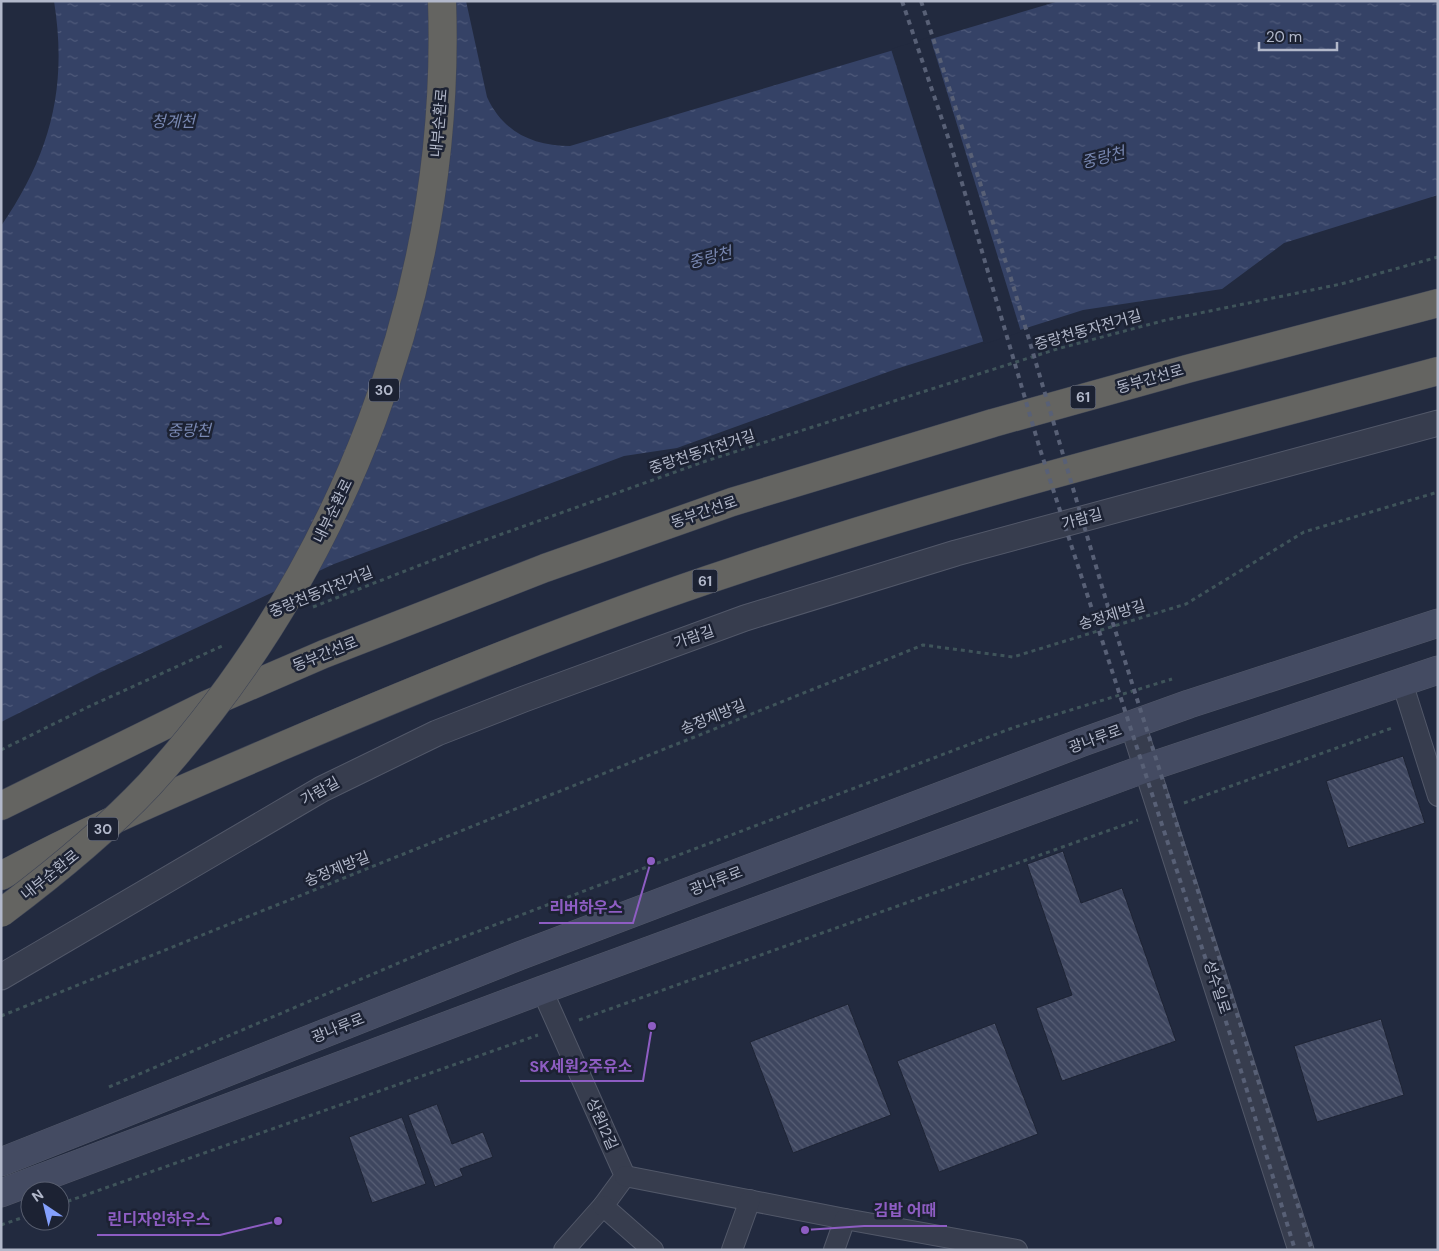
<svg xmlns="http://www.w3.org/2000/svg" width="1439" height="1251" viewBox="0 0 1439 1251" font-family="'DM Sans','Noto Sans KR',sans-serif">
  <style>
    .water { fill: url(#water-ripples) }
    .pier { fill: #222a3f }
    .building { fill: url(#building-back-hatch); stroke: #1e2435 }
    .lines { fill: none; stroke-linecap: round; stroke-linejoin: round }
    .minor-casing { stroke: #525869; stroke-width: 22 }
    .tertiary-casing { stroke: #525869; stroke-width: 27 }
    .secondary-casing { stroke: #525869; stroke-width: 29 }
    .trunk-casing { stroke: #3f4556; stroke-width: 29 }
    .path { stroke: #3f545a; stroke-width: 3; stroke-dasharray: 4 4; stroke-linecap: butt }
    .minor { stroke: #373d4e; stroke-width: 20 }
    .tertiary { stroke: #373d4e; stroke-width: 25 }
    .secondary { stroke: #444b62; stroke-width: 28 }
    .trunk { stroke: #646461; stroke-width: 28 }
    .rail { stroke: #586076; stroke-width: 4; stroke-dasharray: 5 5; stroke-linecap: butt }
    .trunk-bridge-casing { stroke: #3f4556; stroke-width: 29; stroke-linecap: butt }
    .trunk-bridge { stroke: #646461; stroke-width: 28 }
    .labels { text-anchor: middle; stroke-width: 5; stroke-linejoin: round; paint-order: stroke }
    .shield { fill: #1c2233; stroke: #858b9d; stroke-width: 1 }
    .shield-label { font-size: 14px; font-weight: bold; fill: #b2b8ca }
    .street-label { font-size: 15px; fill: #b2b8ca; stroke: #1c2233 }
    .water-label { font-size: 16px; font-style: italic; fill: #7988b2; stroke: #1c2233 }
    .leader { fill: none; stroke: #8e5dc3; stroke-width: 2 }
    .callout-dot { fill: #8e5dc3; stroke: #1c2233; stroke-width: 2 }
    .callout-label { font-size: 16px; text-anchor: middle; font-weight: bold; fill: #8e5dc3; stroke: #1c2233; stroke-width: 5; stroke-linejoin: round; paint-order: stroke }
  </style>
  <defs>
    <pattern id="water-ripples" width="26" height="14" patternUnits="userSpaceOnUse" patternTransform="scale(1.25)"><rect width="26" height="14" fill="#354266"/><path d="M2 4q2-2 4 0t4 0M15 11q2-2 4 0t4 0" fill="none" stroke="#505b7b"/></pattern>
    <pattern id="building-back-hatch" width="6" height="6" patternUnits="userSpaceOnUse" patternTransform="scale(1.25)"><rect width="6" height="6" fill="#3e465f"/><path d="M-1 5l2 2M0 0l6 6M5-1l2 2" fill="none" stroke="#585f75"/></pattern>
  </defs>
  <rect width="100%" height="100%" fill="#222a3f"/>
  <path class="water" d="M54 1H466L487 97C503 132 533 146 570 146L1059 1H1438V195L1284 243 1222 289 1083 310 896 369 677 448 624 456 334 564 99 673 1 722V226C50 155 68 88 54 1Z"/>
  <polygon class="pier" points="930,37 1021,332 984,344 891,49"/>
  <g class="building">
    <polygon points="1403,756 1425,823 1348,848 1326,781"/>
    <polygon points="1063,851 1081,903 1122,888 1176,1041 1062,1081 1036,1008 1072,995 1027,864"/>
    <polygon points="848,1004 891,1115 793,1153 750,1042"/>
    <polygon points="1381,1019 1404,1095 1317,1122 1294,1046"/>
    <polygon points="995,1023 1038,1134 939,1172 897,1061"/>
    <polygon points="437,1104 452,1144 483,1132 493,1157 460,1169 463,1176 435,1187 408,1115"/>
    <polygon points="402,1117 426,1184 372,1203 349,1137"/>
  </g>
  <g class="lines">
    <g class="minor-casing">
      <g id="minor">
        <polyline points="1402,682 1438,796"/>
        <polyline points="542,990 625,1176 603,1206 564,1250"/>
        <polyline points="625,1176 845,1219 1017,1250"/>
        <polyline points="603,1206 653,1250"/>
        <polyline points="732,1250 750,1200"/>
        <polyline points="834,1250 845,1219"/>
      </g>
    </g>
    <g class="tertiary-casing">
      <g id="tertiary">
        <polyline points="1133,725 1301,1250"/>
        <polyline points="1,977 322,789 437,733 524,699 745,618 956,553 1438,423"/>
      </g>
    </g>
    <g class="secondary-casing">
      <g id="secondary">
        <polyline points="1,1162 519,956 1083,742 1189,704 1438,623"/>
        <polyline points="1,1193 542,990 1146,768 1438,670"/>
      </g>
    </g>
    <g class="trunk-casing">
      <g id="trunk">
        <polyline points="1,806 208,704 324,654 545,568 732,502 993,423 1187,369 1438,303"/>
        <path d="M1 876C91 827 186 788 280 747 430 683 582 621 737 570 967 493 1204 434 1438 371"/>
      </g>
    </g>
    <g class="path">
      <polyline points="313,607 474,544 706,461 1057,349 1166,320 1341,284 1438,257"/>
      <polyline points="1,750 88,707 222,646"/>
      <polyline points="1184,803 1392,728"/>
      <polyline points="1,1016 923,645 1013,657 1186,604 1304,532 1438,492"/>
      <polyline points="579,1020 1138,820"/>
      <polyline points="109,1087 429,950 1015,727 1172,679"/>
      <polyline points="60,1204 538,1035"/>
      <polyline points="1,1225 30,1215"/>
    </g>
    <use href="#minor" class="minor"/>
    <use href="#tertiary" class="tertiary"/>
    <use href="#secondary" class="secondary"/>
    <use href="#trunk" class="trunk"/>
    <g class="rail">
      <polyline points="902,1 952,149 1039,446 1229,1031 1295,1250"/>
      <polyline points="921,1 1010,275 1111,617 1312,1250"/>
    </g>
    <g class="trunk-bridge-casing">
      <path id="trunk-bridge" d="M1 913C53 874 104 833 149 785 342 573 452 289 442 1"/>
    </g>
    <use href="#trunk-bridge" class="trunk-bridge"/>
  </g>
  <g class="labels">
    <g class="shield">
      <rect x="369" y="378.5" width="30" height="23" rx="4"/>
      <rect x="1070.5" y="385.5" width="25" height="23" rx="4"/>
      <rect x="692.5" y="569.5" width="25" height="23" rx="4"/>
      <rect x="88" y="817.5" width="30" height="23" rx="4"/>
    </g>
    <g class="shield-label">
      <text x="384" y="395">30</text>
      <text x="1083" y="402">61</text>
      <text x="705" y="586">61</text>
      <text x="103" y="834">30</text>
    </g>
    <g class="street-label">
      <text transform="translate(439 123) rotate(-85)" y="5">내부순환로</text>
      <text transform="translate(1088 330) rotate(-16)" y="5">중랑천동자전거길</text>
      <text transform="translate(1150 379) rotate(-16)" y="5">동부간선로</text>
      <text transform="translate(702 452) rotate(-18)" y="5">중랑천동자전거길</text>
      <text transform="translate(333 511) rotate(-64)" y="5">내부순환로</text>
      <text transform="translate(704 512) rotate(-19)" y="5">동부간선로</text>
      <text transform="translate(1082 519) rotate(-15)" y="5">가람길</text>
      <text transform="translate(321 592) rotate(-22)" y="5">중랑천동자전거길</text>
      <text transform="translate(1112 615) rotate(-17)" y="5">송정제방길</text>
      <text transform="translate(694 637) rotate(-19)" y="5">가람길</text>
      <text transform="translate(325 654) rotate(-22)" y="5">동부간선로</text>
      <text transform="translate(713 717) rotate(-22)" y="5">송정제방길</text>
      <text transform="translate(1095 739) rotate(-20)" y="5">광나루로</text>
      <text transform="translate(320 791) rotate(-29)" y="5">가람길</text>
      <text transform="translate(337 869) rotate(-22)" y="5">송정제방길</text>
      <text transform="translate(50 875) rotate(-39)" y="5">내부순환로</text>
      <text transform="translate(716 881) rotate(-21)" y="5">광나루로</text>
      <text transform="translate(1217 987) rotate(72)" y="5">성수일로</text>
      <text transform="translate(338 1028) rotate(-22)" y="5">광나루로</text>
      <text transform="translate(602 1124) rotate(66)" y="5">상원12길</text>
    </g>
    <g class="water-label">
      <text x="173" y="127">청계천</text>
      <text transform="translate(1103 157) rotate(-14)" y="6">중랑천</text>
      <text transform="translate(710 257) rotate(-14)" y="6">중랑천</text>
      <text x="189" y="436">중랑천</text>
    </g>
  </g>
  <path class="leader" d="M651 861L633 923H539M652 1026L643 1081H520M805 1230L864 1226H947M278 1221L220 1235H97"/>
  <g class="callout-dot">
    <circle cx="651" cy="861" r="5"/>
    <circle cx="652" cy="1026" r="5"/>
    <circle cx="805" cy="1230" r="5"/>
    <circle cx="278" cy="1221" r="5"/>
  </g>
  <g class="callout-label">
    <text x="586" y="913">리버하우스</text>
    <text x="581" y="1072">SK세원2주유소</text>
    <text x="905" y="1216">김밥 어때</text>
    <text x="159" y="1225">린디자인하우스</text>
  </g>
  <rect width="1439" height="1251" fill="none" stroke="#b2b8ca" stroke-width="5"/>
  <g transform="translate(45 1206) rotate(325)"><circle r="24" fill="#1c2233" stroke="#585e6f"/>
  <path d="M0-4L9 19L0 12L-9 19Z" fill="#84a0fd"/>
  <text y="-8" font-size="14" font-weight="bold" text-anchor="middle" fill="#b2b8ca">N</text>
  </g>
  <path d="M1259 42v8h78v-8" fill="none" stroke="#b2b8ca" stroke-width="2.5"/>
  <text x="1266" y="42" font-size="15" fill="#b2b8ca" stroke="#1c2233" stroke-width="4" paint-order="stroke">20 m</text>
</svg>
